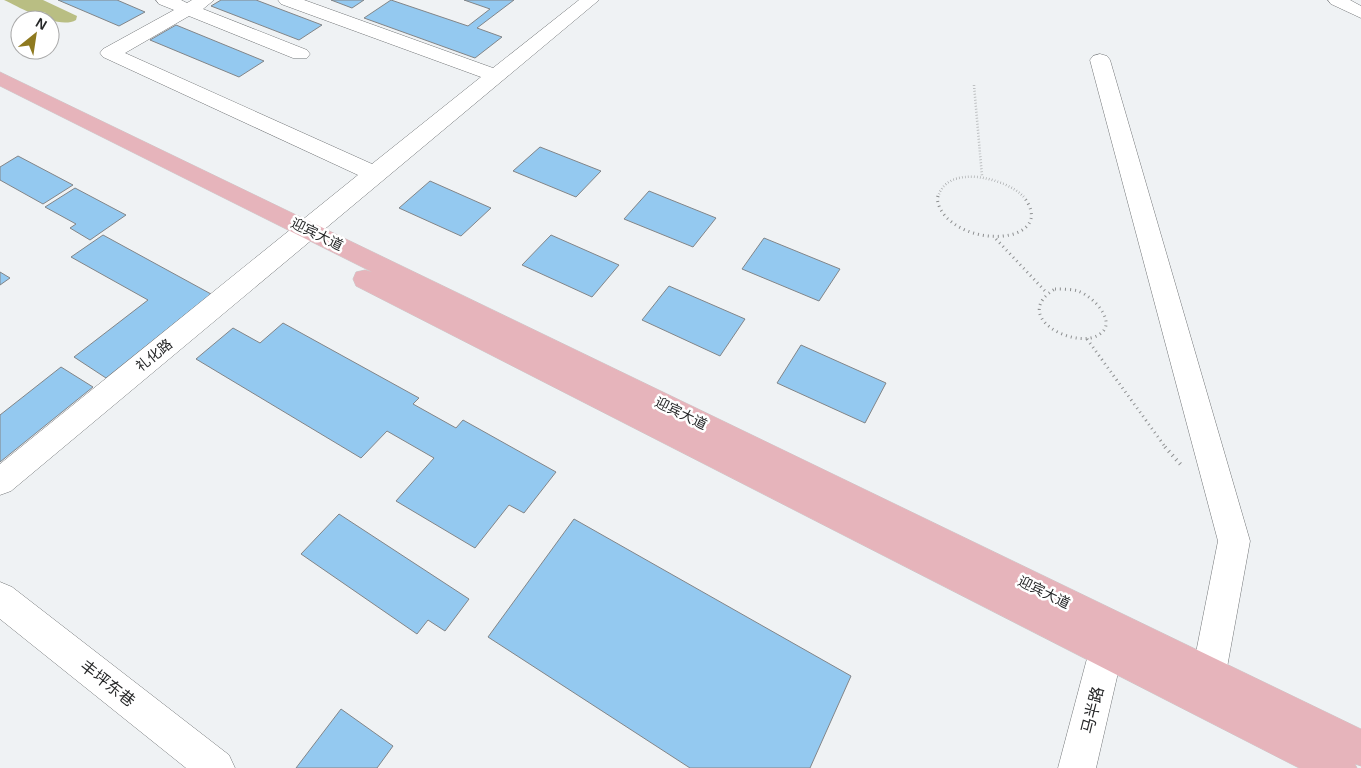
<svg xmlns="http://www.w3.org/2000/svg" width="1361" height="768" viewBox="0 0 1361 768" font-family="Helvetica,'Noto Sans SC',sans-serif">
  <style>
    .forest { fill: #b9be83 }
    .building { fill: #94c9f0; stroke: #828588 }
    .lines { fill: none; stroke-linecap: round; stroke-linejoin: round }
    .minor-casing { stroke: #737678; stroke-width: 1 }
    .major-casing { stroke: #cbcbcc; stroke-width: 1 }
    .path-far2 { stroke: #8d8f90; stroke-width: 2.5; stroke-dasharray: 0.5 2.5; stroke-linecap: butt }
    .path-far1 { stroke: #8d8f90; stroke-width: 3; stroke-dasharray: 1 4; stroke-linecap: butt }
    .path { stroke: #8d8f90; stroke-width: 4; stroke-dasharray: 1 4.5; stroke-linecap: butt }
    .minor { fill: #fff; fill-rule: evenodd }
    .major { fill: #e6b4bb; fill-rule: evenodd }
    .labels { text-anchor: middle; stroke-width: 5; stroke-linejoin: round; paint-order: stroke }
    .street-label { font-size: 14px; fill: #272829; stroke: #fff }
    .near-street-label { font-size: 16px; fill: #272829; stroke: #fff }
  </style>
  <rect width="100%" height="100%" fill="#eff2f4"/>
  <path class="forest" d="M4 0H43L77 16 76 20C59 30 21 8 4 0Z"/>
  <g class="building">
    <polygon points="58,0 117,0 145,12 119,26"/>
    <polygon points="221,0 256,0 322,25 299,40 211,6"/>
    <polygon points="331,0 364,0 352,8"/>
    <polygon points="391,0 468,26 490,9 464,0 514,0 477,28 502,37 475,58 364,18"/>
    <polygon points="176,25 264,61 239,77 150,40"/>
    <polygon points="540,147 601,171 576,197 513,171"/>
    <polygon points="18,156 73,185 43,204 0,180 0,167"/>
    <polygon points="430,181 491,208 461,236 399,208"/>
    <polygon points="75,188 126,215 90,240 70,228 76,224 45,207"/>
    <polygon points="649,191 716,218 693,247 624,219"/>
    <polygon points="103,235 211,294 106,378 74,357 148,300 71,257"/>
    <polygon points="551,235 619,265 592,297 522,265"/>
    <polygon points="764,238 840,269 819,301 742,269"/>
    <polygon points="0,272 10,278 0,285"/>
    <polygon points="669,286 745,319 720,356 642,320"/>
    <polygon points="283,323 419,398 413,404 456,428 463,420 556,472 524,513 509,505 475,548 396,501 434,458 387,431 361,458 196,359 233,328 260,343"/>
    <polygon points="801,345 886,383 865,423 777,383"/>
    <polygon points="61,367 93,387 0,462 0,415"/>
    <polygon points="339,514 469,599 445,631 428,620 417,634 301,554"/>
    <polygon points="574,519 851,676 810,768 690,768 488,637"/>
    <polygon points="341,709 393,746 377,768 296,768"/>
  </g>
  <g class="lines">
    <g class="minor-casing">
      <g id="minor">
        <polygon points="156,0 181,0 187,3 192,0 214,0 203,9 307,50 310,54 307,58 293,58 189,16 125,53 372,164 481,77 281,4 278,0 304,0 493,68 579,0 599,0 11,491 0,495 0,464 358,175 103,57 100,53 103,49 174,10 159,4"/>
        <polygon points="1328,0 1350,0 1361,6 1361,18 1331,4"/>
        <polygon points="1100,54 1107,56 1110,60 1250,541 1226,673 1221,685 1209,690 1197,685 1192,673 1218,541 1090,60 1093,56"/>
        <polygon points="0,582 12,587 229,755 235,768 186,768 0,619"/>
        <polygon points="1106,634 1118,639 1123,651 1096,768 1058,768 1089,651 1094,639"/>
      </g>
    </g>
    <g class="major-casing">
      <polygon id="major" points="0,72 1361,729 1361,766 1355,764 1357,768 1299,768 356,286 353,279 356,272 365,270 372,272 0,86"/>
    </g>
    <g class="path-far2">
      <polyline points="974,85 982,176"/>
      <path d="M938 197C947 163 1006 178 1024 197"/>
    </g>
    <g class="path-far1">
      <path d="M938 196C936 203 941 211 946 217 979 251 1057 238 1023 196"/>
      <polyline points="996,239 1046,292"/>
      <path d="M1055 289C1062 289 1071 289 1078 291 1095 297 1122 327 1094 337 1068 346 1012 315 1055 289Z"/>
      <polyline points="1087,339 1166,448"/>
    </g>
    <polyline class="path" points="1165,447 1182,466"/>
    <use href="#minor" class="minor"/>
    <use href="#major" class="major"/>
  </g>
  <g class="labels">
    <g class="street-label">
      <text transform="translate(317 234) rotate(26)" y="5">迎宾大道</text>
      <text transform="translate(154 355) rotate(-39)" y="5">礼化路</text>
      <text transform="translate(681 413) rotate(26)" y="5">迎宾大道</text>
      <text transform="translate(1044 592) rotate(26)" y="5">迎宾大道</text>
    </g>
    <g class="near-street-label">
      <text transform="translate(108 683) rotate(38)" y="6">丰坪东巷</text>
      <text transform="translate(1092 710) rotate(-76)" y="6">马半路</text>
    </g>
  </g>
  <g transform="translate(35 35) rotate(30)"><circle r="24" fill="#ffffff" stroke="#a9a9a9"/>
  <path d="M0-4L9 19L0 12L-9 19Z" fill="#8e791f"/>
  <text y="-8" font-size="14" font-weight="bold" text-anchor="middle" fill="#272829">N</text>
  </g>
</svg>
